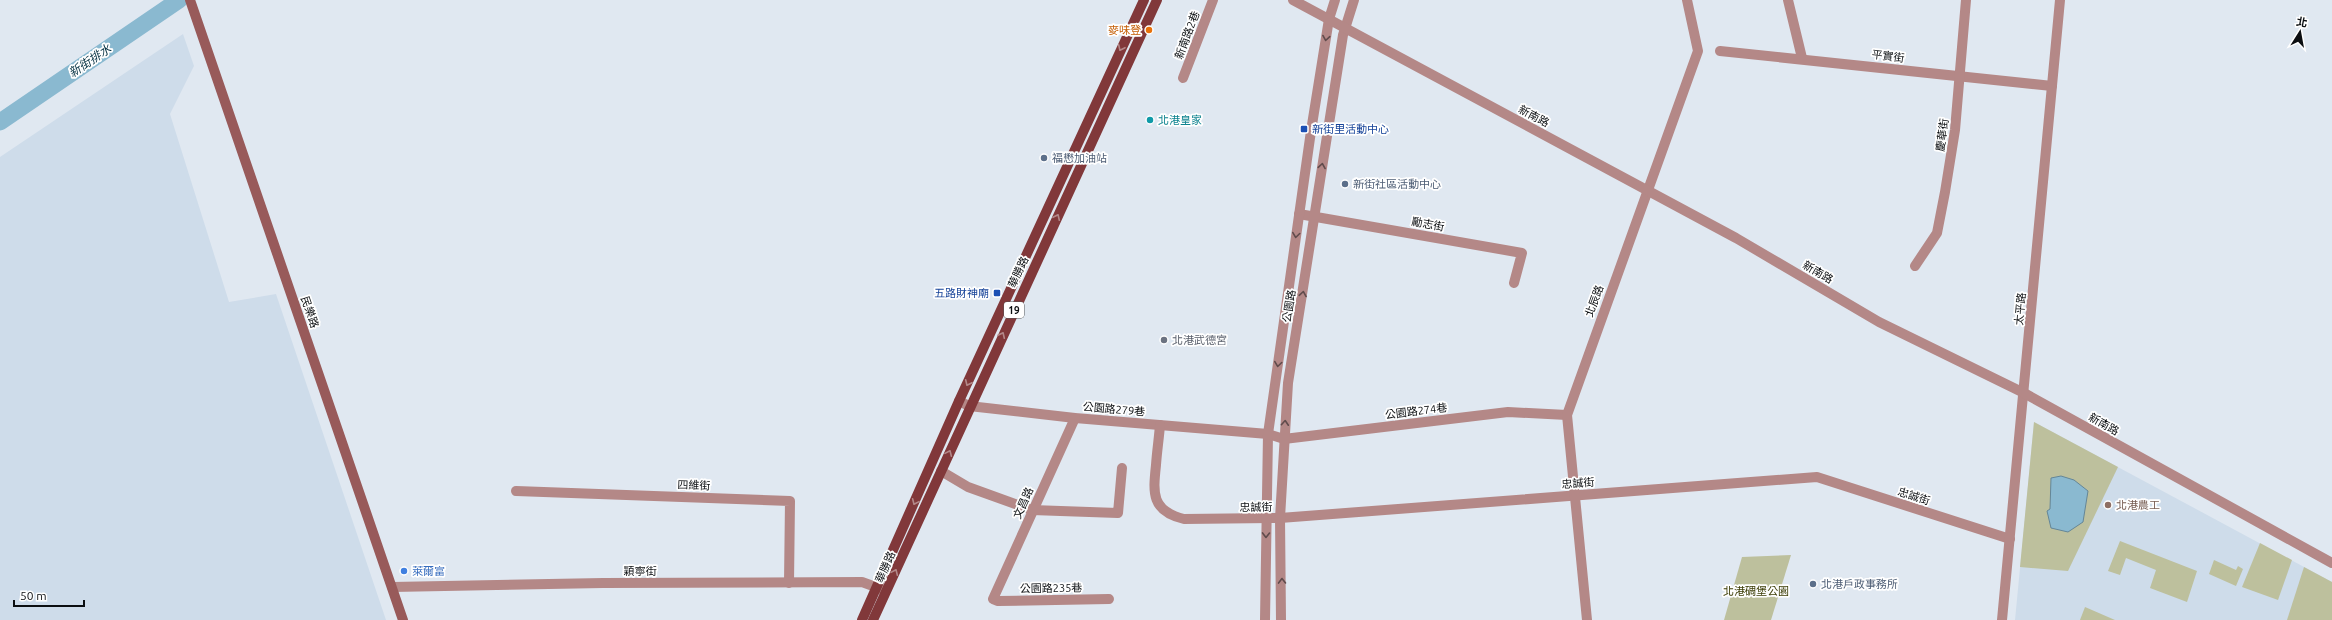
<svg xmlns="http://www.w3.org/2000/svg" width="2332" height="620" viewBox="0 0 2332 620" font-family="Ubuntu,'Noto Sans TC',sans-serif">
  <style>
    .built { fill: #cedcea }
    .green { fill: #bdc09d }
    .water { fill: #8ab9d0; stroke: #648697 }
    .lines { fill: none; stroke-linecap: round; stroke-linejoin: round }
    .river { stroke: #8ab9d0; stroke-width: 17 }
    .minor { stroke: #b48887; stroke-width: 10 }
    .tertiary { stroke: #b48887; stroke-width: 10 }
    .secondary { stroke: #985a5a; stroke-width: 10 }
    .primary { stroke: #81383a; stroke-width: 10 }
    .oneway { stroke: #604b4c }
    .oneway2 { stroke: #b38889 }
    .food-dot { fill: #e8710a; stroke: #fff; stroke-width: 1.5 }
    .culture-dot { fill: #0f9aa8; stroke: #fff; stroke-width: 1.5 }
    .transit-dot { fill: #1a4fb4; stroke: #fff; stroke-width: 1.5 }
    .service-dot { fill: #5c6f8a; stroke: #fff; stroke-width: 1.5 }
    .worship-dot { fill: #6b7280; stroke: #fff; stroke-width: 1.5 }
    .education-dot { fill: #8d6e63; stroke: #fff; stroke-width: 1.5 }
    .shop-dot { fill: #3f7fe0; stroke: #fff; stroke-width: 1.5 }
    .labels { text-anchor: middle; stroke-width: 3.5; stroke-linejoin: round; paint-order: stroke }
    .shield { fill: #fff; stroke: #545658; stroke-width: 1 }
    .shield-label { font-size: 10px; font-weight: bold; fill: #0b0e11 }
    .food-label { font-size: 11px; fill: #c56008; stroke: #fff; text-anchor: end }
    .street-label { font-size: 11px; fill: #0b0e11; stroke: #fff }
    .culture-label { font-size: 11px; fill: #0d838f; stroke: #fff; text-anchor: start }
    .transit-label { font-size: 11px; fill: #164399; stroke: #fff; text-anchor: start }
    .service-label { font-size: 11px; fill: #4e5e75; stroke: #fff; text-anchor: start }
    .worship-label { font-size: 11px; fill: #5b616d; stroke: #fff; text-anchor: start }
    .education-label { font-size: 11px; fill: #785e54; stroke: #fff; text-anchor: start }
    .shop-label { font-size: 11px; fill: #366cbe; stroke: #fff; text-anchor: start }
    .park-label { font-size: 11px; fill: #3b3c05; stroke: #fff }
    .water-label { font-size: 12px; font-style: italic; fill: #053142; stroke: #fff }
  </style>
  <rect width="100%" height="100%" fill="#e0e8f1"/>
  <g class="built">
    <polygon points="183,34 194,66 170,114 229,302 276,294 386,620 0,620 0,157"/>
    <polygon points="2034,422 2332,582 2332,620 2015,620"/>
  </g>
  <g class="green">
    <polygon points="2034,422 2118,467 2068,571 2020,567"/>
    <polygon points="2120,541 2197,571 2187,602 2150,588 2156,570 2126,558 2120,575 2108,571"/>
    <polygon points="2260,543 2292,560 2278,600 2242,587"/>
    <polygon points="1791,555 1771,620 1724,620 1742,557"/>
    <polygon points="2214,560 2236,570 2238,566 2243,569 2236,586 2209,574"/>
    <polygon points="2304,567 2332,582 2332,620 2287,620"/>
    <polygon points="2085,607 2115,620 2080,620"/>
  </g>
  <polygon class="water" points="2061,476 2074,480 2088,491 2083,522 2068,532 2051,528 2047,511 2050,509 2051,478"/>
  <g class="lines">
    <polyline class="river" points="0,122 179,0"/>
    <g class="minor">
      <polyline points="1788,0 1802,58"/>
      <polyline points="1720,51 2052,86"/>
      <polyline points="1183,78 1213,0"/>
      <polyline points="1299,214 1522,253 1514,283"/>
      <polyline points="1915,266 1937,233 1945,192 1955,130 1966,0"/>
      <polyline points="959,401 969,406 1075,418 1268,434 1284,439 1508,412 1567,415"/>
      <polyline points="1075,418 993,599 998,601 1109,599"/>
      <path d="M1160 425C1159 438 1157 451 1156 465 1153 493 1151 511 1184 519L1280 518 1817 477 2010 539"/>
      <polyline points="941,471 968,487 1032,510 1118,513 1122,468"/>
      <polyline points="516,491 790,501 789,583"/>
      <polyline points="392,587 603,583 862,582 884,590"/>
      <polyline points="1265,620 1268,434 1311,131 1329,19 1335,0"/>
      <polyline points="1281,620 1280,518 1288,383 1343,35 1354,0"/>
      <polyline points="1587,620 1567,415 1698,51 1687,0"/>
      <polyline points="2002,620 2060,0"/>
    </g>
    <polyline class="tertiary" points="1293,0 1736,238 1879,322 2024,393 2332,563"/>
    <polyline class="secondary" points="190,0 403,620"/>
    <g class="primary">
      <polyline points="862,620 959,401 1144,0"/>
      <polyline points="873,620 1157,0"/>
    </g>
  </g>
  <defs><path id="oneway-chevron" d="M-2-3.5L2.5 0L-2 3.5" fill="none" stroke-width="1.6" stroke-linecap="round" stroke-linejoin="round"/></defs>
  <g class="oneway">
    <use href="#oneway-chevron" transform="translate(1326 38) rotate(99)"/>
    <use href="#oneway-chevron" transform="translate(1322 166) rotate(-81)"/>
    <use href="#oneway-chevron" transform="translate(1296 235) rotate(98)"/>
    <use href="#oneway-chevron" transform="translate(1303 294) rotate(-81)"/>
    <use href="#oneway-chevron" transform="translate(1278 364) rotate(98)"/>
    <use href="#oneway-chevron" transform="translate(1285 423) rotate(-86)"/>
    <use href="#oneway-chevron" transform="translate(1266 535) rotate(91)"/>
    <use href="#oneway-chevron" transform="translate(1282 581) rotate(-91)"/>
  </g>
  <g class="oneway2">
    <use href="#oneway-chevron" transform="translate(1121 48) rotate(115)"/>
    <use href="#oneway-chevron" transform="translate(1057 217) rotate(-65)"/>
    <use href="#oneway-chevron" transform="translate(1002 335) rotate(-65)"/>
    <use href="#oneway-chevron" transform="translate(968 383) rotate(115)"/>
    <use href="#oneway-chevron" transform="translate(949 453) rotate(-66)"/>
    <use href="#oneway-chevron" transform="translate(915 502) rotate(114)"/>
    <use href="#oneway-chevron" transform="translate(895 572) rotate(-66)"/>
  </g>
  <circle class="food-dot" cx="1149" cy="30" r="4"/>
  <circle class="culture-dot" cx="1150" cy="120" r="4"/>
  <g class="transit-dot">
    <rect x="1300" y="125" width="8" height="8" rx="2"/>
    <rect x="993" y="289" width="8" height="8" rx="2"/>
  </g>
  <g class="service-dot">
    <circle cx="1044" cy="158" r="4"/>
    <circle cx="1345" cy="184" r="4"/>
    <circle cx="1813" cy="584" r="4"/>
  </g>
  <circle class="worship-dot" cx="1164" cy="340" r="4"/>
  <circle class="education-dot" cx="2108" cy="505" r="4"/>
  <circle class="shop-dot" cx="404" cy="571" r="4"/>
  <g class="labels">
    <rect class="shield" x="1004" y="302" width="20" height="16" rx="3"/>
    <g class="shield-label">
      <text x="1014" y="314">19</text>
    </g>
    <g class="food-label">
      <text x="1141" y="34">麥味登</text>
    </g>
    <g class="street-label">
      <text transform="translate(1187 35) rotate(-69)" y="4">新南路2巷</text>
      <text transform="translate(1888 56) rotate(7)" y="4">平實街</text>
      <text transform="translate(1534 116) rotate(28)" y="4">新南路</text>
      <text transform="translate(1942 135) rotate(-82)" y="4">慶華街</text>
      <text transform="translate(1428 224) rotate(10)" y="4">勵志街</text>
      <text transform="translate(1018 272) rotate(-65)" y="4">華勝路</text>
      <text transform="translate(1818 272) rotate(30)" y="4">新南路</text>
      <text transform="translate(1594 301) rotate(-70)" y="4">北辰路</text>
      <text transform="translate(1289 306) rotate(-81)" y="4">公園路</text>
      <text transform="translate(2020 309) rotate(-85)" y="4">太平路</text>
      <text transform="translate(310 312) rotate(71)" y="4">民樂路</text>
      <text transform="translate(1114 409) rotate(5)" y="4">公園路279巷</text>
      <text transform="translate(1416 411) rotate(-7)" y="4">公園路274巷</text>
      <text transform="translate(2104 424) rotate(29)" y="4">新南路</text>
      <text transform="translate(1578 483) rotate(-4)" y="4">忠誠街</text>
      <text transform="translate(694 485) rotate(2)" y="4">四維街</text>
      <text transform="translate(1914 496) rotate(18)" y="4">忠誠街</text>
      <text transform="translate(1023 503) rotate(-66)" y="4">文昌路</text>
      <text transform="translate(1256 507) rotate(-1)" y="4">忠誠街</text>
      <text transform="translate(885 567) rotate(-66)" y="4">華勝路</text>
      <text x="640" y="575">穎寧街</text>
      <text transform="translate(1051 588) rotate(-1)" y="4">公園路235巷</text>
    </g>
    <g class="culture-label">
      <text x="1158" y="124">北港皇家</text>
    </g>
    <g class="transit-label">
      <text x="1312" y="133">新街里活動中心</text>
      <text x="989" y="297" text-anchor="end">五路財神廟</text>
    </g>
    <g class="service-label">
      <text x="1052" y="162">福懋加油站</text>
      <text x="1353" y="188">新街社區活動中心</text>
      <text x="1821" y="588">北港戶政事務所</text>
    </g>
    <g class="worship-label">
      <text x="1172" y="344">北港武德宮</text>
    </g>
    <g class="education-label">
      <text x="2116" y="509">北港農工</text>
    </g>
    <g class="shop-label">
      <text x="412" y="575">萊爾富</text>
    </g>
    <g class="park-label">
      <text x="1756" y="595">北港碉堡公園</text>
    </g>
    <g class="water-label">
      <text transform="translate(90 61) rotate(-34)" y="4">新街排水</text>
    </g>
  </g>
  <g transform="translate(2300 32) rotate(11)" stroke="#ffffff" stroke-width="3" paint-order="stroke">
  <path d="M0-3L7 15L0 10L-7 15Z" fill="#0b0e11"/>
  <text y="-6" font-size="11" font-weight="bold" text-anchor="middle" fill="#0b0e11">北</text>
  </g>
  <path d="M14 600v6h70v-6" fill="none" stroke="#0b0e11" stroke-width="2"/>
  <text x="20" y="600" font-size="12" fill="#0b0e11" stroke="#ffffff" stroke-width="3" paint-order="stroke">50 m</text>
</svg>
